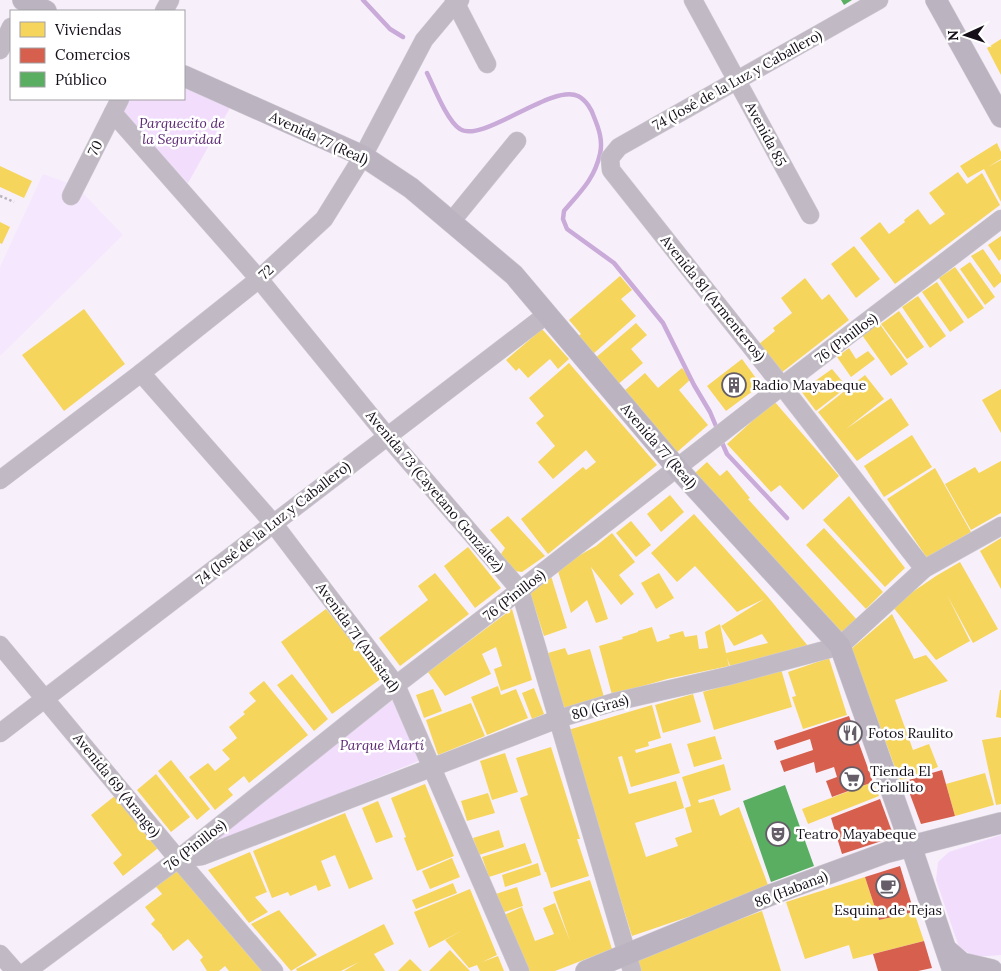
<svg xmlns="http://www.w3.org/2000/svg" width="1001" height="971" viewBox="0 0 1001 971" font-family="Lora,serif">
  <style>
    .built { fill: #f5e7fd }
    .green { fill: #f2ddfd }
    .homes { fill: #f6d55c }
    .shops { fill: #d6604d }
    .public { fill: #5aae61 }
    .lines { fill: none; stroke-linecap: round; stroke-linejoin: round }
    .stream { stroke: #c9aad9; stroke-width: 4.5 }
    .minor-casing { stroke: #d2cdd6; stroke-width: 19 }
    .major-casing { stroke: #d2cdd6; stroke-width: 22 }
    .path { stroke: #bab4bd; stroke-width: 2.5; stroke-dasharray: 2.5 2.5; stroke-linecap: butt }
    .minor { stroke: #c1bac5; stroke-width: 18 }
    .major { stroke: #bbb4c0; stroke-width: 21 }
    .labels { text-anchor: middle; stroke-width: 5; stroke-linejoin: round; paint-order: stroke }
    .street-label { font-size: 14px; fill: #160f1a; stroke: #fff }
    .park-label { font-size: 14px; font-style: italic; fill: #5b2773; stroke: #fff }
    .poi-label { font-size: 14px; fill: #160f1a; stroke: #fff; text-anchor: start }
  </style>
  <rect width="100%" height="100%" fill="#f7f0fb"/>
  <polygon class="built" points="43,174 76,186 123,235 0,356 0,267"/>
  <g class="green">
    <polygon points="184,84 231,106 188,183 120,114 130,99 184,99"/>
    <polygon points="393,700 421,760 217,843 212,837"/>
    <polygon points="1001,835 1001,955 975,957 959,947 936,880 938,862 949,852"/>
  </g>
  <g class="homes">
    <polygon points="1001,39 1001,75 987,48"/>
    <polygon points="997,143 1001,152 1001,159 988,167 1001,160 1001,202 984,169 968,178 960,166"/>
    <polygon points="0,166 32,181 24,198 0,187"/>
    <polygon points="958,172 967,184 982,173 1000,205 895,284 860,238 880,222 889,234 905,222 904,220 918,209 930,225 945,214 929,193"/>
    <polygon points="0,222 10,227 2,244 0,243"/>
    <polygon points="1001,236 1001,259 999,261 988,245"/>
    <polygon points="854,246 880,279 856,298 831,264"/>
    <polygon points="983,249 1001,275 1001,282 994,288 971,256"/>
    <polygon points="970,262 995,297 985,305 960,269"/>
    <polygon points="955,267 984,308 968,319 939,278"/>
    <polygon points="620,276 632,290 621,299 636,316 593,354 578,336 581,334 569,320"/>
    <polygon points="805,278 822,300 829,294 849,320 781,373 759,344 775,331 773,328 792,313 781,298"/>
    <polygon points="937,282 964,322 950,332 922,292"/>
    <polygon points="918,296 946,336 930,348 902,307"/>
    <polygon points="84,309 125,364 64,411 22,355"/>
    <polygon points="899,311 924,347 907,359 881,324"/>
    <polygon points="636,323 647,335 631,349 643,363 616,386 593,360"/>
    <polygon points="879,323 908,364 891,376 862,335"/>
    <polygon points="542,329 569,359 558,369 550,359 528,378 519,368 516,371 506,360"/>
    <polygon points="849,348 856,359 868,351 875,359 851,377 837,357"/>
    <polygon points="742,359 761,385 726,411 707,386"/>
    <polygon points="569,363 657,465 548,554 521,519 583,467 586,470 596,462 586,450 553,479 538,462 555,446 536,423 544,416 529,398"/>
    <polygon points="682,368 691,379 679,390 708,425 676,453 624,391 645,373 658,388"/>
    <polygon points="832,369 847,387 816,411 801,391"/>
    <polygon points="865,375 884,399 846,429 891,398 909,425 857,461 818,412"/>
    <polygon points="1001,389 1001,433 982,400"/>
    <polygon points="774,401 839,476 803,510 780,485 771,492 727,444"/>
    <polygon points="912,435 932,467 884,497 864,466"/>
    <polygon points="1001,461 1001,513 971,530 945,484 975,467 979,473"/>
    <polygon points="707,462 720,476 727,470 750,498 748,499 858,621 842,635 695,473"/>
    <polygon points="935,468 971,532 927,558 887,499"/>
    <polygon points="670,495 684,512 661,532 647,514"/>
    <polygon points="849,496 905,568 885,587 823,520"/>
    <polygon points="694,514 768,597 808,646 730,666 727,658 729,666 667,679 612,695 599,646 623,639 622,637 638,632 638,631 652,627 657,642 670,638 669,635 683,631 685,637 697,635 699,649 708,648 705,632 720,624 726,653 768,643 762,634 734,646 721,626 764,599 737,612 695,566 677,582 651,553"/>
    <polygon points="508,516 545,556 522,572 515,571 501,554 505,548 490,530"/>
    <polygon points="631,521 651,545 636,557 616,533"/>
    <polygon points="824,528 883,592 866,609 806,545"/>
    <polygon points="612,533 635,562 619,575 634,594 621,605 591,567 608,619 596,623 587,600 571,613 557,568 596,546"/>
    <polygon points="1001,538 1001,589 980,551"/>
    <polygon points="468,547 501,588 475,608 444,566"/>
    <polygon points="960,562 998,629 973,643 947,595 970,641 936,660 892,606 936,576"/>
    <polygon points="435,573 469,614 400,666 379,638 428,600 418,586"/>
    <polygon points="659,573 674,598 656,609 641,583"/>
    <polygon points="551,576 567,628 544,636 530,593"/>
    <polygon points="326,609 382,678 332,714 281,642"/>
    <polygon points="512,609 532,680 501,691 494,669 502,666 496,647 482,654 491,674 445,696 428,672"/>
    <polygon points="892,614 914,659 926,655 948,681 895,700 913,750 929,744 938,767 900,781 862,678 850,650"/>
    <polygon points="565,648 568,655 590,649 604,697 564,709 548,653"/>
    <polygon points="829,658 847,715 803,729 792,697 796,696 788,672"/>
    <polygon points="781,669 792,707 714,730 703,692"/>
    <polygon points="292,674 328,719 314,731 277,685"/>
    <polygon points="264,681 308,735 249,783 244,776 228,789 233,795 215,810 189,777 208,763 215,771 230,759 222,750 237,738 229,727 245,714 243,712 256,701 249,693"/>
    <polygon points="498,686 501,695 516,689 528,718 487,735 471,697"/>
    <polygon points="534,688 544,714 532,719 522,693"/>
    <polygon points="433,689 442,711 424,718 416,695"/>
    <polygon points="1000,690 1001,690 1001,718 996,717"/>
    <polygon points="693,694 701,722 663,733 655,705"/>
    <polygon points="471,703 485,736 438,755 426,720"/>
    <polygon points="652,705 661,738 648,742 649,746 635,750 636,753 671,743 680,773 631,787 622,756 618,757 629,794 676,781 684,808 635,823 646,857 678,846 675,838 692,832 685,808 691,806 682,777 724,764 731,790 698,800 699,803 714,799 720,816 739,807 768,885 717,907 632,936 568,730"/>
    <polygon points="715,736 722,759 694,767 687,744"/>
    <polygon points="1001,737 1001,804 996,805 982,740"/>
    <polygon points="551,747 580,839 577,839 589,876 551,888 546,872 545,872 520,798 528,795 516,758"/>
    <polygon points="505,753 518,792 492,800 480,761"/>
    <polygon points="171,760 210,809 197,820 158,771"/>
    <polygon points="985,773 994,805 955,816 946,784"/>
    <polygon points="156,774 190,817 171,832 137,790"/>
    <polygon points="873,782 879,796 808,824 802,809"/>
    <polygon points="425,784 454,856 417,871 404,838 406,837 391,798"/>
    <polygon points="488,793 495,813 467,821 461,801"/>
    <polygon points="116,795 158,848 123,876 113,863 122,855 91,815"/>
    <polygon points="378,801 393,837 376,843 362,808"/>
    <polygon points="345,813 373,879 349,889 335,855 321,861 331,886 318,891 316,885 290,896 288,892 272,898 253,851"/>
    <polygon points="499,830 504,847 479,855 473,838"/>
    <polygon points="525,843 532,863 489,877 482,857"/>
    <polygon points="250,852 267,892 255,897 268,912 249,923 208,870"/>
    <polygon points="452,858 460,877 430,889 422,871"/>
    <polygon points="538,863 541,875 505,887 502,875"/>
    <polygon points="173,866 205,901 245,951 246,950 263,971 229,971 225,966 219,971 207,971 200,960 203,957 188,939 173,951 162,936 162,935 151,924 155,920 145,907 162,894 153,883"/>
    <polygon points="865,877 879,920 914,912 924,941 853,959 849,945 805,959 786,902"/>
    <polygon points="590,880 612,949 555,971 527,971 504,915 522,907 535,941 554,934 543,908 555,903 570,941 553,892"/>
    <polygon points="453,883 457,893 416,909 412,900"/>
    <polygon points="517,887 523,906 502,913 496,894"/>
    <polygon points="470,889 497,955 482,962 498,956 504,971 480,971 477,965 469,968 445,940 463,930 429,948 414,912"/>
    <polygon points="279,910 317,955 291,971 251,924"/>
    <polygon points="762,911 781,971 637,971 633,959"/>
    <polygon points="384,924 394,944 374,954 385,971 344,971 359,962 341,971 297,971 296,969"/>
    <polygon points="450,950 470,971 429,971"/>
    <polygon points="410,959 422,971 398,971"/>
  </g>
  <g class="shops">
    <polygon points="849,716 873,782 832,797 826,781 837,777 834,767 816,773 814,762 784,772 780,761 813,750 810,739 777,750 774,741"/>
    <polygon points="942,770 955,816 921,824 905,781"/>
    <polygon points="880,799 894,837 842,854 831,818"/>
    <polygon points="900,866 914,912 879,920 865,877"/>
    <polygon points="924,941 932,968 918,971 878,971 873,954"/>
  </g>
  <g class="public">
    <polygon points="841,0 852,0 844,5"/>
    <polygon points="785,785 814,866 771,882 743,801"/>
  </g>
  <g class="lines">
    <g class="stream">
      <polyline points="363,0 390,29 403,37"/>
      <path d="M427 73C434 87 447 121 460 129 482 144 552 83 578 96 586 100 592 110 594 117 599 129 603 141 600 154 594 180 580 192 564 211L563 219 567 229 614 263 663 323 694 385 710 412 718 431"/>
      <polyline points="720,438 727,454 787,518"/>
    </g>
    <g class="minor-casing">
      <g id="minor">
        <polyline points="454,0 487,64"/>
        <polyline points="693,0 810,215"/>
        <polyline points="879,0 619,147 610,158 611,170 782,386 924,569"/>
        <polyline points="164,11 170,0"/>
        <polyline points="0,50 11,27"/>
        <polyline points="113,113 259,279 387,436 520,590 632,971"/>
        <polyline points="71,196 120,99"/>
        <polyline points="451,222 517,141"/>
        <polyline points="141,373 273,523 396,685 520,971"/>
        <polyline points="0,480 141,373 259,279 324,219 363,156 424,40 455,3 460,0"/>
        <polyline points="0,645 178,859 274,971"/>
        <polyline points="0,733 546,315"/>
        <polyline points="178,859 202,856 558,719 614,702 728,676 840,646 924,569 1001,526"/>
        <polyline points="0,954 15,971"/>
        <polyline points="27,971 178,859 396,685 520,590 782,386 1001,219"/>
      </g>
    </g>
    <g class="major-casing">
      <g id="major">
        <polyline points="23,0 46,11"/>
        <polyline points="936,0 1001,117"/>
        <polyline points="184,76 363,156 411,188 514,275 677,468 840,646 911,846 953,971"/>
        <polyline points="947,950 962,963 992,970"/>
        <polyline points="586,971 773,894 888,852 1001,823"/>
      </g>
    </g>
    <polyline class="path" points="0,196 14,202"/>
    <use href="#minor" class="minor"/>
    <use href="#major" class="major"/>
  </g>
  <defs>
    <g id="building-ring" transform="scale(1.25)"><circle r="9.5" fill="#fff" stroke="#655e69" stroke-width="1.5"/><path d="M-4-6H4V6H1V3H-1V6H-4ZM-2.5-4.3h1.7v1.8h-1.7ZM.8-4.3h1.7v1.8H.8ZM-2.5-1h1.7V.8h-1.7ZM.8-1h1.7V.8H.8Z" fill="#655e69"/></g>
    <g id="restaurant-ring" transform="scale(1.25)"><circle r="9.5" fill="#fff" stroke="#655e69" stroke-width="1.5"/><path d="M-5-6h1v4h1v-4h1v4h1v-4h1v5L-1.5 .5V6h-2V.5L-5-1ZM5-6V6H3V1.5H1.5Q1.5-4 5-6Z" fill="#655e69"/></g>
    <g id="supermarket-ring" transform="scale(1.25)"><circle r="9.5" fill="#fff" stroke="#655e69" stroke-width="1.5"/><path d="M-6-5.5h2.5l.6 2H6L4.5 2H-2.5L-4.4-4H-6ZM-1.5 3.2a1.3 1.3 0 1 0 .1 0ZM3 3.2a1.3 1.3 0 1 0 .1 0Z" fill="#655e69"/></g>
    <g id="theatre-ring" transform="scale(1.25)"><circle r="9.5" fill="#fff" stroke="#655e69" stroke-width="1.5"/><path d="M-5-5.5Q0-4 5-5.5V0Q5 5 0 6Q-5 5-5 0ZM-3.3-2.5H-1v1.5H-3.3ZM1-2.5H3.3v1.5H1ZM-2.8 1Q0 5.5 2.8 1Z" fill="#655e69"/></g>
    <g id="cafe-ring" transform="scale(1.25)"><circle r="9.5" fill="#fff" stroke="#655e69" stroke-width="1.5"/><path d="M-5.5-4.5H6V0H3Q3 3.5 0 3.5H-2.5Q-5.5 3.5-5.5 0ZM3-3.2v2h1.7v-2ZM-6 4.5H4V6H-6Z" fill="#655e69"/></g>
  </defs>
  <g fill-rule="evenodd">
    <use href="#building-ring" x="734" y="385"/>
    <use href="#restaurant-ring" x="850" y="733"/>
    <use href="#supermarket-ring" x="852" y="779"/>
    <use href="#theatre-ring" x="778" y="834"/>
    <use href="#cafe-ring" x="888" y="886"/>
  </g>
  <g class="labels">
    <g class="street-label">
      <text transform="translate(737 80) rotate(-29)" y="5">74 (José de la Luz y Caballero)</text>
      <text transform="translate(766 134) rotate(62)" y="5">Avenida 85</text>
      <text transform="translate(319 138) rotate(25)" y="5">Avenida 77 (Real)</text>
      <text transform="translate(95 148) rotate(-63)" y="5">70</text>
      <text transform="translate(266 272) rotate(-42)" y="5">72</text>
      <text transform="translate(713 298) rotate(51)" y="5">Avenida 81 (Armenteros)</text>
      <text transform="translate(846 338) rotate(-37)" y="5">76 (Pinillos)</text>
      <text transform="translate(659 446) rotate(49)" y="5">Avenida 77 (Real)</text>
      <text transform="translate(435 491) rotate(50)" y="5">Avenida 73 (Cayetano González)</text>
      <text transform="translate(273 523) rotate(-38)" y="5">74 (José de la Luz y Caballero)</text>
      <text transform="translate(514 595) rotate(-38)" y="5">76 (Pinillos)</text>
      <text transform="translate(358 637) rotate(54)" y="5">Avenida 71 (Amistad)</text>
      <text transform="translate(600 707) rotate(-16)" y="5">80 (Gras)</text>
      <text transform="translate(117 785) rotate(51)" y="5">Avenida 69 (Arango)</text>
      <text transform="translate(195 845) rotate(-38)" y="5">76 (Pinillos)</text>
      <text transform="translate(791 889) rotate(-21)" y="5">86 (Habana)</text>
    </g>
    <g class="park-label">
      <text x="182" y="128">Parquecito de<tspan x="182" dy="16">la Seguridad</tspan></text>
      <text x="382" y="750">Parque Martí</text>
    </g>
    <g class="poi-label">
      <text x="752" y="390">Radio Mayabeque</text>
      <text x="868" y="738">Fotos Raulito</text>
      <text x="870" y="776">Tienda El<tspan x="870" dy="16">Criollito</tspan></text>
      <text x="796" y="839">Teatro Mayabeque</text>
      <text x="888" y="915" text-anchor="middle">Esquina de Tejas</text>
    </g>
  </g>
  <rect x="10" y="10" width="175" height="90" fill="#ffffff" stroke="#a29fa3"/>
  <rect x="20" y="22" width="25" height="15" fill="#f6d55c" stroke="#a29fa3"/>
  <text x="55" y="35" font-size="15" fill="#160f1a">Viviendas</text>
  <rect x="20" y="48" width="25" height="15" fill="#d6604d" stroke="#a29fa3"/>
  <text x="55" y="60" font-size="15" fill="#160f1a">Comercios</text>
  <rect x="20" y="72" width="25" height="15" fill="#5aae61" stroke="#a29fa3"/>
  <text x="55" y="85" font-size="15" fill="#160f1a">Público</text>
  <g transform="translate(966 35) rotate(267)" stroke="#ffffff" stroke-width="4" paint-order="stroke">
  <path d="M0-4L9 19L0 12L-9 19Z" fill="#160f1a"/>
  <text y="-8" font-size="14" font-weight="bold" text-anchor="middle" fill="#160f1a">N</text>
  </g>
</svg>
